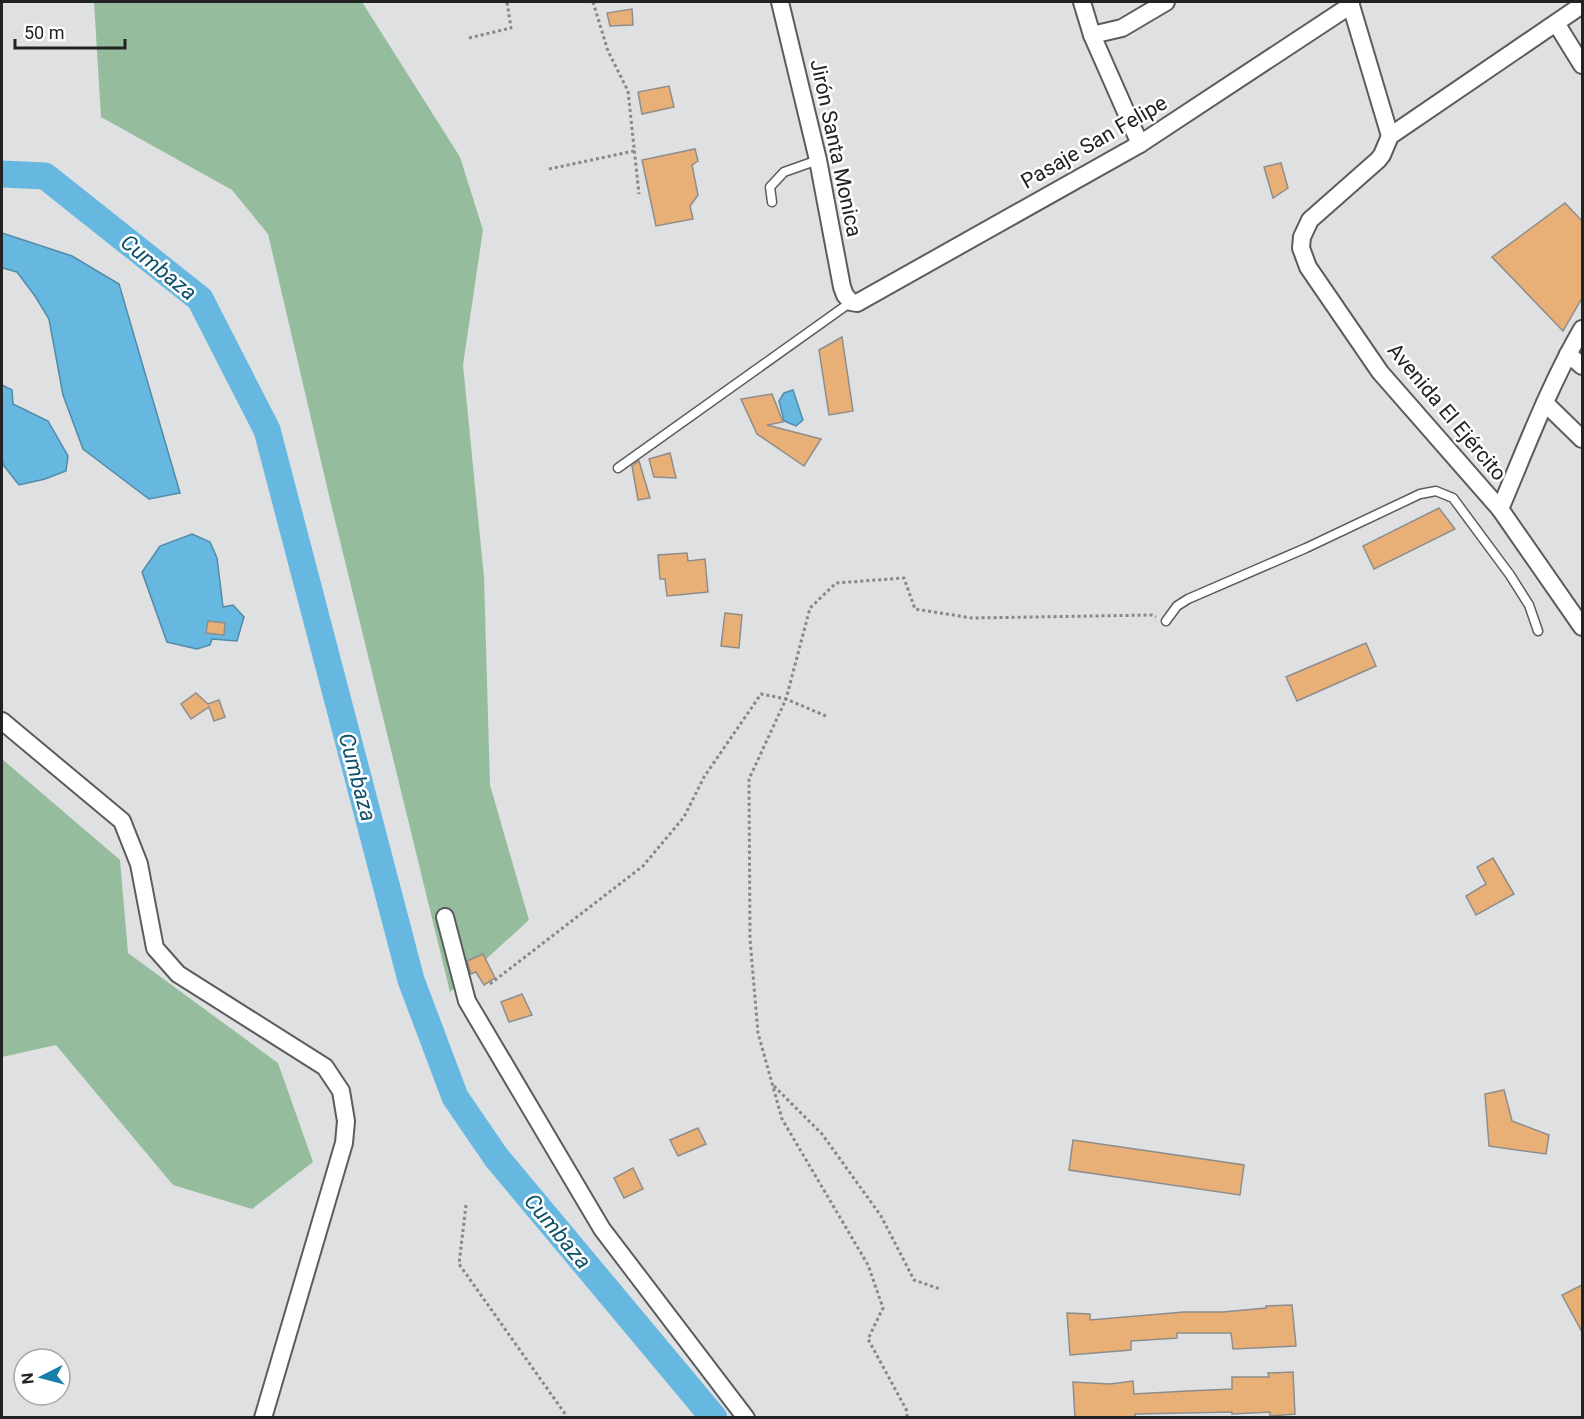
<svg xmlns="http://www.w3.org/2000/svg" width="1584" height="1419" viewBox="0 0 1584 1419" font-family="Roboto,sans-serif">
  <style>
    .green { fill: #95bd9d }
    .water { fill: #67b8e1; stroke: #528ba8; stroke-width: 1.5 }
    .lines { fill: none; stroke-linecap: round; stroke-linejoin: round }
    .river { stroke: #67b8e1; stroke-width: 27 }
    .building { fill: #e8b077; stroke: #8e8d8c; stroke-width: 1.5 }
    .lane-casing { stroke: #5b5c5d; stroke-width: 11 }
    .street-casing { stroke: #5b5c5d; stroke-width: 20 }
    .path { stroke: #878788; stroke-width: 3; stroke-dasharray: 3 3; stroke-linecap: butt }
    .lane { stroke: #fff; stroke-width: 8 }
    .street { stroke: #fff; stroke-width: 16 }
    .labels { text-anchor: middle; stroke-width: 5; stroke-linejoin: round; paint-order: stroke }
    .street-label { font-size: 21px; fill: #222223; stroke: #fff }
    .water-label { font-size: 22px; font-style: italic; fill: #0c506b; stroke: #fff }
  </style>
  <rect width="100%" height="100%" fill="#dfe0e1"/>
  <g class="green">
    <polygon points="94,2 362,2 460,157 483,230 463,365 484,577 490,785 529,920 450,992 331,504 268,234 232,190 101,117"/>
    <polygon points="2,759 120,860 128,953 278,1063 313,1162 252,1209 173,1185 56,1045 2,1057"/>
  </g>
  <g class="water">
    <polygon points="2,233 72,256 119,284 180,493 149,499 83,449 63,395 49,319 35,296 17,272 2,268"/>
    <polygon points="2,385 12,390 13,404 48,421 68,456 66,471 45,479 19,485 4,466 2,459"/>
    <polygon points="793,390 803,420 796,426 784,421 779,401 784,393"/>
    <polygon points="192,534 210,542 217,558 223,607 233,605 244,617 237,641 212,639 210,645 197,649 167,642 142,572 160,546"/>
  </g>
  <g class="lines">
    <polyline class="river" points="2,174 45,176 200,299 267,430 411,980 455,1097 496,1157 714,1418"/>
  </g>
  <g class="building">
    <polygon points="632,9 633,25 610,26 607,13"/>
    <polygon points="669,86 674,107 642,114 638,92"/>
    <polygon points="695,149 698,161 692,165 698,195 690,206 693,219 656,226 642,160"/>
    <polygon points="1281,163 1288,188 1273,198 1264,167"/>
    <polygon points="1565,203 1582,221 1582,298 1563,331 1492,257"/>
    <polygon points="842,337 853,411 829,415 819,350"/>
    <polygon points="772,394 783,422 767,425 821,439 804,466 757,434 741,399"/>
    <polygon points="670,453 676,478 654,477 649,459"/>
    <polygon points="639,461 650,498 638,500 632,466"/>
    <polygon points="1439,508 1455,529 1374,569 1363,546"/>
    <polygon points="687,553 688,561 705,559 708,592 667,596 665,579 660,579 658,555"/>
    <polygon points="725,613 742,615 739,648 721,646"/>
    <polygon points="208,621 225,623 224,635 206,633"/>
    <polygon points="1366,643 1376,666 1297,701 1286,677"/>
    <polygon points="196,693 208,704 219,700 225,717 214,721 209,707 191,719 181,704"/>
    <polygon points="1493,858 1514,894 1476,915 1466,896 1486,884 1477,867"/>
    <polygon points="483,954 495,978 484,985 476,972 471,974 467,961"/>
    <polygon points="522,994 532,1015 509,1022 501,1002"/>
    <polygon points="1504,1090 1512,1121 1549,1135 1546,1154 1489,1146 1485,1094"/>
    <polygon points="698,1128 706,1144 678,1156 670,1140"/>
    <polygon points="1073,1140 1244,1165 1240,1195 1069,1170"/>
    <polygon points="633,1168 643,1189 624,1198 614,1178"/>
    <polygon points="1582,1285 1582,1332 1562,1295"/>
    <polygon points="1292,1305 1296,1346 1233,1349 1231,1333 1177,1333 1177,1338 1131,1341 1131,1350 1070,1355 1067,1313 1090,1314 1090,1320 1184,1312 1223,1312 1266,1308 1266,1306"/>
    <polygon points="1293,1372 1295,1414 1270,1416 1270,1412 1232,1414 1232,1412 1135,1414 1135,1418 1075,1418 1073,1382 1110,1384 1133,1381 1134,1394 1187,1391 1232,1389 1232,1377 1269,1377 1268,1373"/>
  </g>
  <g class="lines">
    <g class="lane-casing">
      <g id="lane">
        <polyline points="772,202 770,187 784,172 818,160"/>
        <polyline points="618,468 851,302"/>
        <polyline points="1166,621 1177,606 1188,599 1306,548 1420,494 1436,491 1453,498 1510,575 1529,605 1538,631"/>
      </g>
    </g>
    <g class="street-casing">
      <g id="street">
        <polyline points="780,2 818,160 842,287 845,295 851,302 857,303 1140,144 1351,5"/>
        <polyline points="1082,2 1092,35 1140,144"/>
        <polyline points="1350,2 1390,136"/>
        <polyline points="1582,5 1390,136 1382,155 1378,160 1310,220 1302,237 1301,248 1308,267 1380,372 1500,509 1582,627"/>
        <polyline points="1556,23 1582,65"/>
        <polyline points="1092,35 1122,28 1166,2"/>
        <polyline points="1568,354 1582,366"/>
        <polyline points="1545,403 1582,439"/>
        <path d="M1500 509C1526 448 1549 386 1582 329"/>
        <polyline points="2,721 122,821 139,864 155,948 178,974 325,1067 341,1091 346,1121 344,1143 263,1418"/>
        <polyline points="445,917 467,1001 602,1229 746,1418"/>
      </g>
    </g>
    <g class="path">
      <polyline points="593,2 608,51 628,91 639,194"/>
      <polyline points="469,38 511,28 507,2"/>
      <polyline points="549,169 634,151"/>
      <polyline points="826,716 786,699 810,608 836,583 904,578 915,609 972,618 1152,615 1156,617"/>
      <polyline points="490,984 643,866 684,817 704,777 761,694 786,699 749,779 750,939 758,1033 782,1119 868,1265 883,1308 868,1339 907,1411 907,1418"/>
      <polyline points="774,1086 822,1134 881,1216 914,1280 940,1289"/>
      <polyline points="466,1205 459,1264 568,1418"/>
    </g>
    <use href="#lane" class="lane"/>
    <use href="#street" class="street"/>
  </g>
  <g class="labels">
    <g class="street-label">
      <text transform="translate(1094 142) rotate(-30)" y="7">Pasaje San Felipe</text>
      <text transform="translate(836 148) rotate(78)" y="7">Jirón Santa Monica</text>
      <text transform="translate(1447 412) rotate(50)" y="7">Avenida El Ejército</text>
    </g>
    <g class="water-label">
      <text transform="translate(159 267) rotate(39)" y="8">Cumbaza</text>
      <text transform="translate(358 777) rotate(75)" y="8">Cumbaza</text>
      <text transform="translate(558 1231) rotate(50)" y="8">Cumbaza</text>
    </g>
  </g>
  <rect width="1584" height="1419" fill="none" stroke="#222223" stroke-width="6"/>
  <g transform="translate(42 1377) rotate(264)"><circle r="28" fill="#ffffff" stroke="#a7a7a7" stroke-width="1.5"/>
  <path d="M0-4.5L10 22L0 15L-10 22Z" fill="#197ea9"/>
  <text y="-9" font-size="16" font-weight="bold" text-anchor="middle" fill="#222223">N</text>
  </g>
  <path d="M15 39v9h110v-9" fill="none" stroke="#222223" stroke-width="3"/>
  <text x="24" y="39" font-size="18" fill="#222223" stroke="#ffffff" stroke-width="4.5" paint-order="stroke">50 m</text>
</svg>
